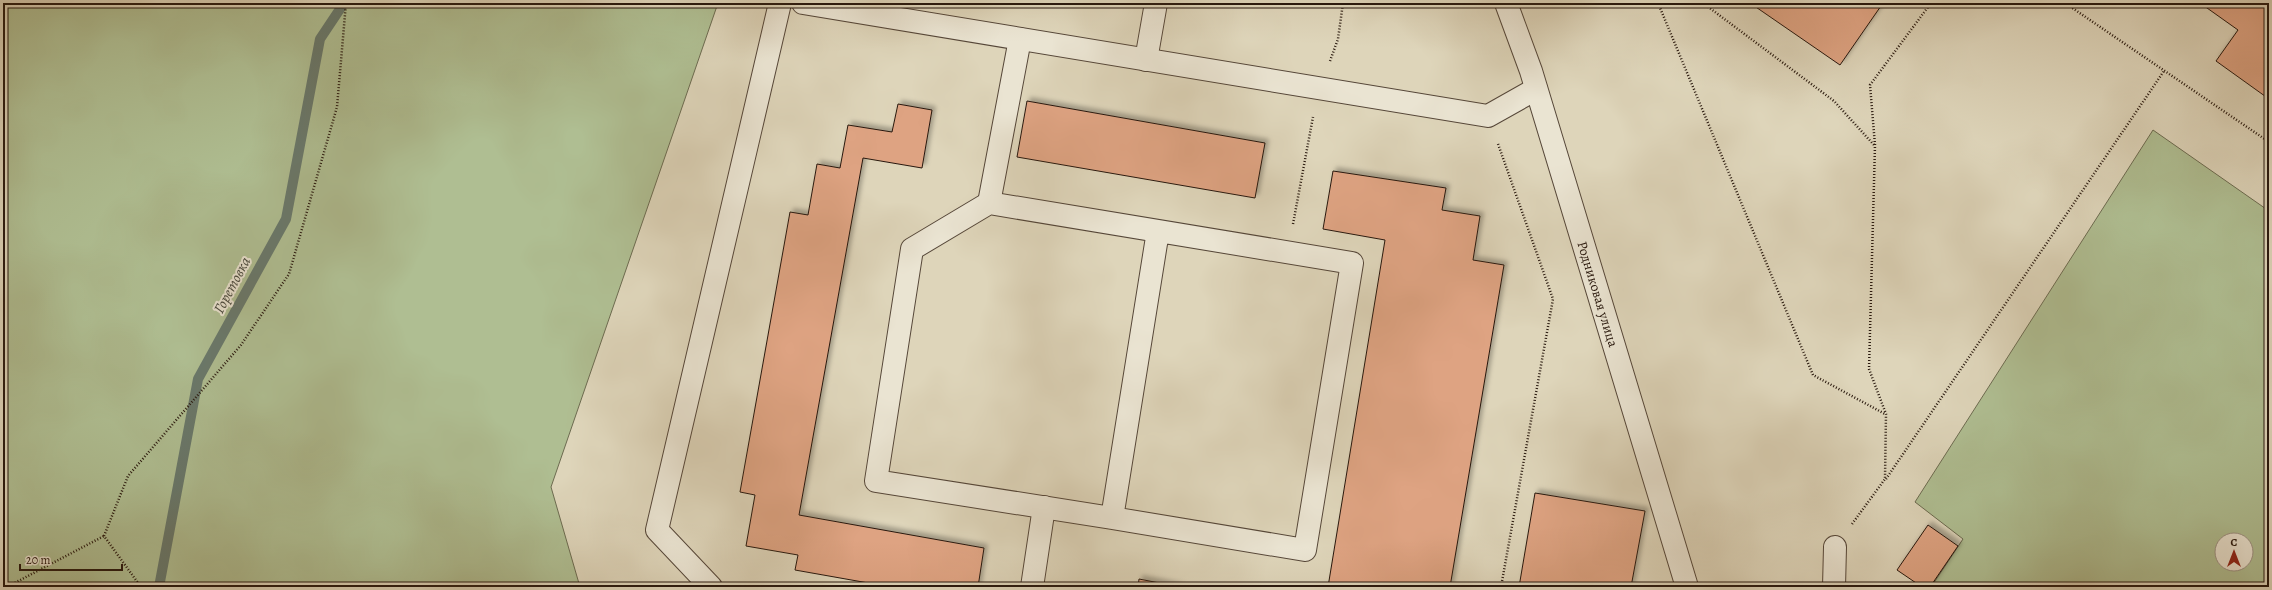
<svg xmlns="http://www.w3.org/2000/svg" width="2272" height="590" viewBox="0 0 2272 590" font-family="Alegreya,serif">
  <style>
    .green { fill: #afbe92; stroke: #6c6b50; fill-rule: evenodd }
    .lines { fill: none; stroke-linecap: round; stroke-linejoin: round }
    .stream { stroke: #69796c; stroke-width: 10 }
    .building { fill: #dea382; stroke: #28180e; filter: url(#shadow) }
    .minor-casing { stroke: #564739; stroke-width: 24 }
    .path { stroke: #28180e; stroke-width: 2.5; stroke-dasharray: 1 2; stroke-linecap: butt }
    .minor { stroke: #eae4d2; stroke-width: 22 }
    .labels { text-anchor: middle; stroke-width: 4; stroke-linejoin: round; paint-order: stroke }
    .street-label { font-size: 14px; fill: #28180e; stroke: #eae4d2 }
    .water-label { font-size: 15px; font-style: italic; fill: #48483d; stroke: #eae4d2 }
  </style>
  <defs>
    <filter id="shadow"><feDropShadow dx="3.5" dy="-3.5" stdDeviation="2" flood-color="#0004"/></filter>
  </defs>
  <rect width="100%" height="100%" fill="#ded5ba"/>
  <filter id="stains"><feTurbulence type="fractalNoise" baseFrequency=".005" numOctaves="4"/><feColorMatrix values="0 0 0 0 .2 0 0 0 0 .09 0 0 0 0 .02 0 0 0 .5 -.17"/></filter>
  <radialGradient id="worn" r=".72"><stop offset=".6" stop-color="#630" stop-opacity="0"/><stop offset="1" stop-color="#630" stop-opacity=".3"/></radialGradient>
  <g class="green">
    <polygon points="3,3 718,3 551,487 580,587 182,587 168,583 166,587 3,587"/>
    <path d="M2153 130 2269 211V587H1931L1963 539 1915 502ZM2222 540H2246V564H2222Z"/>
  </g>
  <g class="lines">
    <polyline class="stream" points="159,587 198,379 286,219 320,39 344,3"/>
  </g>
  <g class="building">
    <polygon points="1750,3 1883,3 1840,65"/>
    <polygon points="2200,3 2269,3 2269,99 2216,61 2238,30"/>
    <polygon points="1027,101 1265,143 1255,198 1017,157"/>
    <polygon points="898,104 932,110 922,168 863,158 799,515 984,548 978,587 891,587 795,570 798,555 746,546 755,495 740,492 790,212 808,215 817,164 840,168 848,125 892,132"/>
    <polygon points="1333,171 1446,188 1442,210 1480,216 1473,260 1504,265 1450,587 1328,587 1385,240 1323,229"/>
    <polygon points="1535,493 1645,511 1631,587 1519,587"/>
    <polygon points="1928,525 1958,546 1930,587 1922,587 1897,570"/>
    <polygon points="1139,579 1180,587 1138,587"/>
  </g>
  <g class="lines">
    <g class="minor-casing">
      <g id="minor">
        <polyline points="803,3 1488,116 1536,89"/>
        <polyline points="1506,3 1531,71 1687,587"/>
        <polyline points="1146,60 1156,3"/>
        <polyline points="989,203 1020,39"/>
        <polyline points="1112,518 1305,550 1352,263 989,203 912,249 876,481 1112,518 1158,231"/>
        <polyline points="711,587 657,530 780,3"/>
        <polyline points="1032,587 1044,507"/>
        <polyline points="1834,587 1835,547"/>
      </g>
    </g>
    <g class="path">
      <polyline points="1658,3 1813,375 1885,414"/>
      <polyline points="1703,3 1834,101 1874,145"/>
      <polyline points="2065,3 2269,142"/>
      <polyline points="1330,61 1338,39 1343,3"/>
      <polyline points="1498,144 1553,299 1501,587"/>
      <polyline points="1293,224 1313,117"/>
      <polyline points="1886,479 2164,71"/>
      <polyline points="1852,524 1885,479 1886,414 1869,369 1875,145 1870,85 1931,3"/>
      <polyline points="7,587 104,536"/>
      <polyline points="141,587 104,536 128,476 241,345 289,274 337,107 346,3"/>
    </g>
    <use href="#minor" class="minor"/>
  </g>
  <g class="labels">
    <g class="street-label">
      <text transform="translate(1598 294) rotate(73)" y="5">Родниковая улица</text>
    </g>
    <g class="water-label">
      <text transform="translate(232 285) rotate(-62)" y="5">Горетовка</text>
    </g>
  </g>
  <rect width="2272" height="590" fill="none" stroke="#ded5ba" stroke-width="16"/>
  <rect x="4" y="4" width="2264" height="582" fill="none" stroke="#28180e" stroke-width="2"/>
  <rect x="8" y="8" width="2256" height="574" fill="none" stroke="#28180e"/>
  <g transform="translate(2234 552)"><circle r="19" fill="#eae4d2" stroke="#9c9284"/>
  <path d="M0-3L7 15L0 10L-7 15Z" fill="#8f2418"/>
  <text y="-6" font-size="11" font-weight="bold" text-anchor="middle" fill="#28180e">С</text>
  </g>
  <path d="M20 564v6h102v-6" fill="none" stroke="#28180e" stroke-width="2"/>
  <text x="26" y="564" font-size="12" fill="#28180e" stroke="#eae4d2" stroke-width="3" paint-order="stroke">20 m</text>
  <rect width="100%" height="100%" filter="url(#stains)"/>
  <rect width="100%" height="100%" fill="url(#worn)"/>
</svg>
